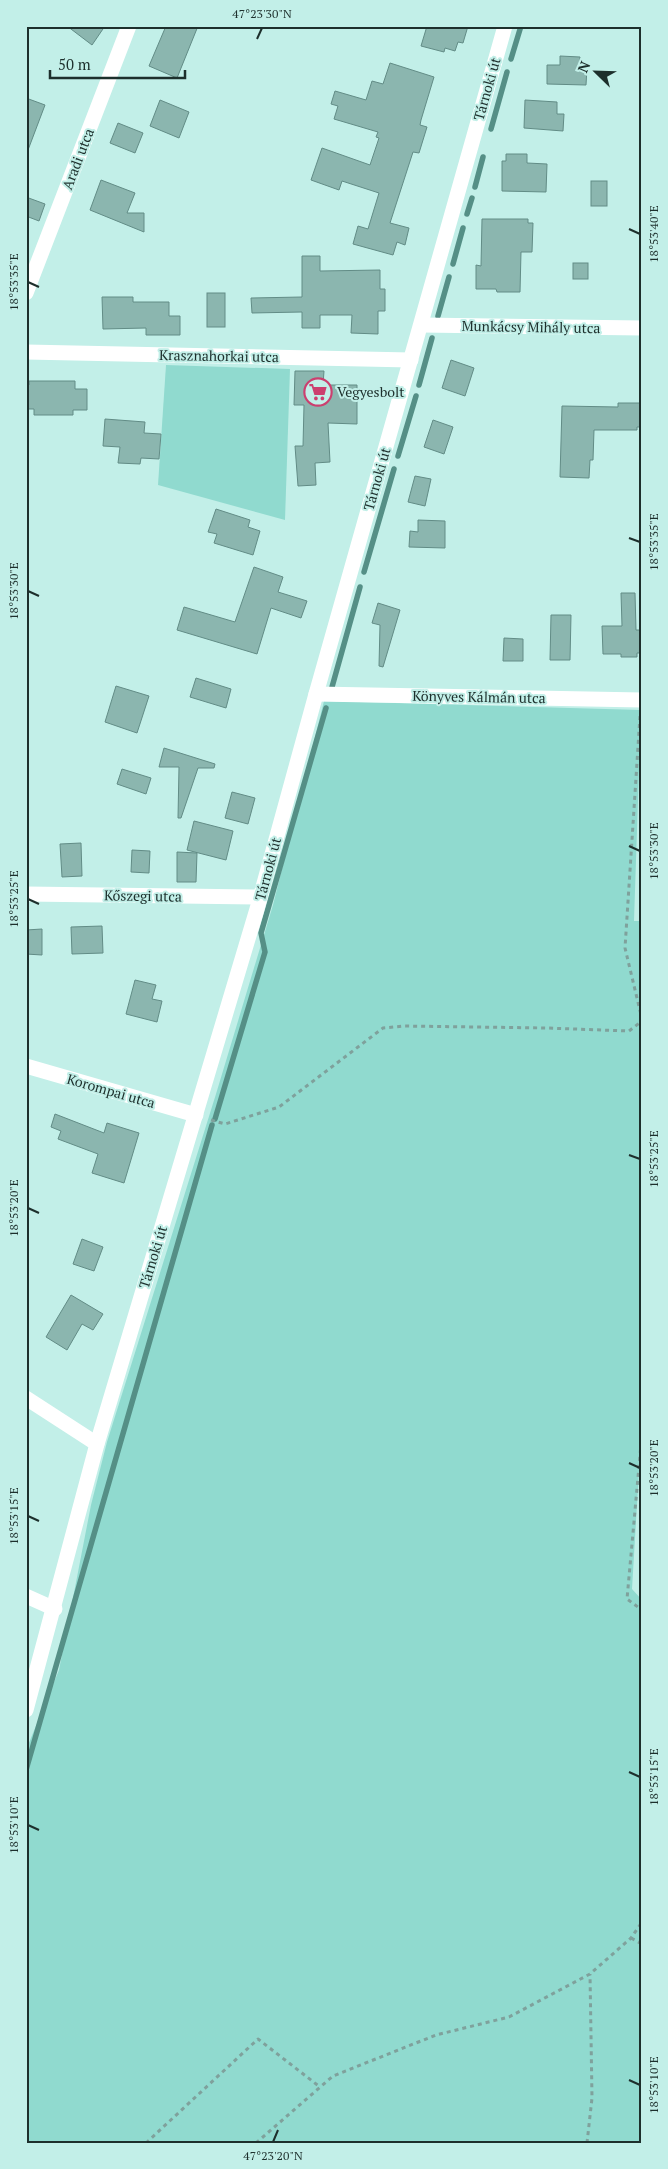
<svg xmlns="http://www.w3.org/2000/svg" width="668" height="2169" viewBox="0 0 668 2169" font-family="'PT Serif',serif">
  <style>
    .green { fill: #90dacf }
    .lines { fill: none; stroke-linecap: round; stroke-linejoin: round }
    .stream { stroke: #558f86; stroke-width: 5.5 }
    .building { fill: #8bb6af; stroke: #628c86 }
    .path { stroke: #7fa19c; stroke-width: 3; stroke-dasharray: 4 4; stroke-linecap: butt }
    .minor { stroke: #fff; stroke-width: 15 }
    .ticks { fill: none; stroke: #1d2f2c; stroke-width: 2 }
    .labels { text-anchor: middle; stroke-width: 4; stroke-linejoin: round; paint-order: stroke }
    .street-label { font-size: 14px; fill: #1d2f2c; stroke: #c2efe8 }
    .poi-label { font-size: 14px; fill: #1d2f2c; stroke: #c2efe8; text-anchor: start }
    .neatline { fill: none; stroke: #1d2f2c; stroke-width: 2 }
    .ticks-label { font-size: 12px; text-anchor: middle; fill: #1d2f2c }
  </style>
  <rect width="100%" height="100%" fill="#c2efe8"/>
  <g class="green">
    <polygon points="166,365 290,369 285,520 158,485"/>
    <polygon points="324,701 641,710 634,921 642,921 642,1420 632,1589 642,1600 642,2143 26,2143 26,1750 59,1670 91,1505 107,1442 216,1094 273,905"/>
  </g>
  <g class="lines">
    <g class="stream">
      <polyline points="511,59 521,26"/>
      <polyline points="491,129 507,72"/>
      <polyline points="475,187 483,157"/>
      <polyline points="467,214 472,198"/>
      <polyline points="453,264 463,228"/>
      <polyline points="438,316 449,277"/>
      <polyline points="419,385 432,338"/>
      <polyline points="398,456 416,396"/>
      <polyline points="364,572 394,469"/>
      <polyline points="332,687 360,587"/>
      <polyline points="215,1119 265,952 261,933 326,708"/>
      <polyline points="26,1770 212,1125"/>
    </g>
  </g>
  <g class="building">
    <polygon points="67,26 105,26 92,45"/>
    <polygon points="166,26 198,26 177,78 149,66"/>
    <polygon points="427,26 468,26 463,43 458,42 455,51 445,48 444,52 421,46"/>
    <polygon points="560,56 580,57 580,68 587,68 586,85 547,84 547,65 560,65"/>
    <polygon points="390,63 434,77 421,120 420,125 427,127 419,153 413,152 390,223 409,228 405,245 397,242 393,255 353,244 358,226 368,229 379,193 342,181 339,190 311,180 322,148 370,165 379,138 376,137 378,132 334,119 338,106 331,104 335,91 366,100 372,81 383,84"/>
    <polygon points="26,98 45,105 28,150 26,150"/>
    <polygon points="160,100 189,112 179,138 150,126"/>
    <polygon points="525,100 557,102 557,114 564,114 563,131 524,128"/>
    <polygon points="118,123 143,133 135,153 110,143"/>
    <polygon points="506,154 527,154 527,163 547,164 546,192 502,191 502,161 506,161"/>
    <polygon points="101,180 135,193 127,213 144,213 144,232 90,210"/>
    <rect x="591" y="181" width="16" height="25"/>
    <polygon points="26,197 45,204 39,221 26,216"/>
    <polygon points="482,219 528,219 528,223 533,223 532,252 521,252 520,292 497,292 496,289 476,289 476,265 481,266"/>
    <polygon points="302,256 320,256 320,271 380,270 380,289 385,289 385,311 378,311 378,334 351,333 352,315 320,315 320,328 302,328 302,312 252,313 251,298 302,297"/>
    <rect x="573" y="263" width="15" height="16"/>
    <rect x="207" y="293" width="18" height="34"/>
    <polygon points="102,297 133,297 133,302 169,302 169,316 180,316 180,335 146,335 146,328 103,329"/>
    <polygon points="451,360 474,368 465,396 442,388"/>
    <polygon points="295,371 324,371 323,385 357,385 357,424 328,423 330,462 315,463 316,485 298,486 295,446 303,446 304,405 294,405"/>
    <polygon points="29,381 75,381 75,389 87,389 87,410 73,410 73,415 34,415 34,409 26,409 26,385 29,385"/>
    <polygon points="618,403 642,403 642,427 637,427 637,430 594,430 593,460 590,460 589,478 560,477 562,406 618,407"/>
    <polygon points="105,419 145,422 144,433 161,434 159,459 141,458 140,464 118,463 120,447 103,446"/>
    <polygon points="433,420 453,427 444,454 424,447"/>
    <polygon points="415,476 431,479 425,506 408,502"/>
    <polygon points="216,509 250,520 248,527 260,531 253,555 214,543 217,534 208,532"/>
    <polygon points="418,520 445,521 445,548 409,547 410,531 418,532"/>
    <polygon points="254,567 283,577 278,592 307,601 301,618 271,608 257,654 177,630 184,607 235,622"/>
    <polygon points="621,593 635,593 636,630 642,630 642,653 637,653 637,657 621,657 621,654 603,654 602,626 622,626"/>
    <polygon points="378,603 400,610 383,667 379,666 380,625 372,623"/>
    <polygon points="551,615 571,615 570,660 550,660"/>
    <polygon points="504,638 523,639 523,661 503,661"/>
    <polygon points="196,678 231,689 226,708 190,697"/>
    <polygon points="116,686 149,696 137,733 105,722"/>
    <polygon points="164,748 215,764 214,768 198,768 181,818 178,818 179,767 159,767"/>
    <polygon points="122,769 151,778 146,794 117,784"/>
    <polygon points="232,792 255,798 248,824 225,818"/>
    <polygon points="194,821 233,831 226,860 187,850"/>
    <polygon points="81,843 82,876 62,877 60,844"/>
    <polygon points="132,850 150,851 149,873 131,872"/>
    <polygon points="177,852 197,853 196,882 177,882"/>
    <polygon points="102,926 103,953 72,954 71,927"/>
    <polygon points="42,929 42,955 26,954 26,930"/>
    <polygon points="135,980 156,985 152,999 162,1001 157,1022 126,1014"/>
    <polygon points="55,1114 104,1133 107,1123 139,1133 124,1183 92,1173 98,1154 58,1139 61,1131 51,1127"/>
    <polygon points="82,1239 103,1247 94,1271 73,1264"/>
    <polygon points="71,1295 103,1314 93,1330 82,1324 67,1350 46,1337"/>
  </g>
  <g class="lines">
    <g class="path">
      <polyline points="640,716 625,948 642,1019"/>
      <polyline points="211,1120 225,1124 279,1107 383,1028 404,1026 546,1028 629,1031 642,1021"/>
      <polyline points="642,1433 627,1599 642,1610"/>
      <polyline points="631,1938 642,1944"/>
      <polyline points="146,2143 258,2039 320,2087"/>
      <polyline points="256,2143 333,2076 436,2035 509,2017 590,1974 631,1938 642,1922"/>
      <polyline points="587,2143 592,2098 590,1974"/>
    </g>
    <g class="minor">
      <polyline points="26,293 129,26"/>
      <polyline points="421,325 642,328"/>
      <polyline points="26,352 411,360"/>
      <polyline points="316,694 642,700"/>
      <polyline points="26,894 260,897"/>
      <polyline points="26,1066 196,1115"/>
      <polyline points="26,1398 97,1444"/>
      <polyline points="26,1596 55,1609"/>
      <polyline points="26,1710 97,1444 257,909 316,694 505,26"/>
    </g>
  </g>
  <path class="ticks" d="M257 39 262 28M629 229 640 234M28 282 39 287M629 538 640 542M28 591 39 596M629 846 640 851M28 899 39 904M629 1155 640 1159M28 1208 39 1213M629 1463 640 1468M28 1516 39 1521M629 1772 640 1777M28 1825 39 1830M629 2080 640 2085M273 2142 278 2130"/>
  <defs>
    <g id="supermarket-ring" transform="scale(1.4375)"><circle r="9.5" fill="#c2efe8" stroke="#cc3f6f" stroke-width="1.5"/><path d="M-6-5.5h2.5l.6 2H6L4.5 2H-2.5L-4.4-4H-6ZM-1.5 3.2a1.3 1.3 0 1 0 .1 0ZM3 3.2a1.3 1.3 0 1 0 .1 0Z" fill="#cc3f6f"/></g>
  </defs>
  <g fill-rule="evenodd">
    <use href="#supermarket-ring" x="318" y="392"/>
  </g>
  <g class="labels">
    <g class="street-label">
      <text transform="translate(487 89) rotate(-74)" y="5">Tárnoki út</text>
      <text transform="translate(78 159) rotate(-69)" y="5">Aradi utca</text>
      <text transform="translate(531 327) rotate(1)" y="5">Munkácsy Mihály utca</text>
      <text transform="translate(219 356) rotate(1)" y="5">Krasznahorkai utca</text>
      <text transform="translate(377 479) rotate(-74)" y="5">Tárnoki út</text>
      <text transform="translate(479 697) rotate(1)" y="5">Könyves Kálmán utca</text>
      <text transform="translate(268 869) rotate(-75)" y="5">Tárnoki út</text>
      <text transform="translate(143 896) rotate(1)" y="5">Kőszegi utca</text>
      <text transform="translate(111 1091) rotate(16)" y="5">Korompai utca</text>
      <text transform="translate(153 1257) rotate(-73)" y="5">Tárnoki út</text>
    </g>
    <g class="poi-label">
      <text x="337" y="397">Vegyesbolt</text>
    </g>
  </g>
  <rect width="668" height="2169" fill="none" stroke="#c2efe8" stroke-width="55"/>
  <g transform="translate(596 72) rotate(293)" stroke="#c2efe8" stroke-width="4" paint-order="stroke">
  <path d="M0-4L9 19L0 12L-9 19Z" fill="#1d2f2c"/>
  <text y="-8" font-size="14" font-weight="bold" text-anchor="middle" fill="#1d2f2c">N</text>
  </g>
  <path d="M50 70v8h135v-8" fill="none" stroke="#1d2f2c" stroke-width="2.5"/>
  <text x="58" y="70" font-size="15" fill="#1d2f2c" stroke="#c2efe8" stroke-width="4" paint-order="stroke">50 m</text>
  <rect x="28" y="28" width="612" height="2114" class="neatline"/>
  <g class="ticks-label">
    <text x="262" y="18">47°23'30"N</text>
    <text transform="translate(654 234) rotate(-90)" y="4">18°53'40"E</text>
    <text transform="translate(14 282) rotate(-90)" y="4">18°53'35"E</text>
    <text transform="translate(654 542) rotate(-90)" y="4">18°53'35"E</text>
    <text transform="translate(14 591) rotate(-90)" y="4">18°53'30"E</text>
    <text transform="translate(654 851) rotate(-90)" y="4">18°53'30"E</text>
    <text transform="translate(14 899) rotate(-90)" y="4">18°53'25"E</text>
    <text transform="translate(654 1159) rotate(-90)" y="4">18°53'25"E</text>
    <text transform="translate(14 1208) rotate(-90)" y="4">18°53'20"E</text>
    <text transform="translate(654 1468) rotate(-90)" y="4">18°53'20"E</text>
    <text transform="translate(14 1516) rotate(-90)" y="4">18°53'15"E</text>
    <text transform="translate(654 1777) rotate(-90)" y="4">18°53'15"E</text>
    <text transform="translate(14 1825) rotate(-90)" y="4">18°53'10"E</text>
    <text transform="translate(654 2085) rotate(-90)" y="4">18°53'10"E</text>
    <text x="273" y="2160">47°23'20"N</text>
  </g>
</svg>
